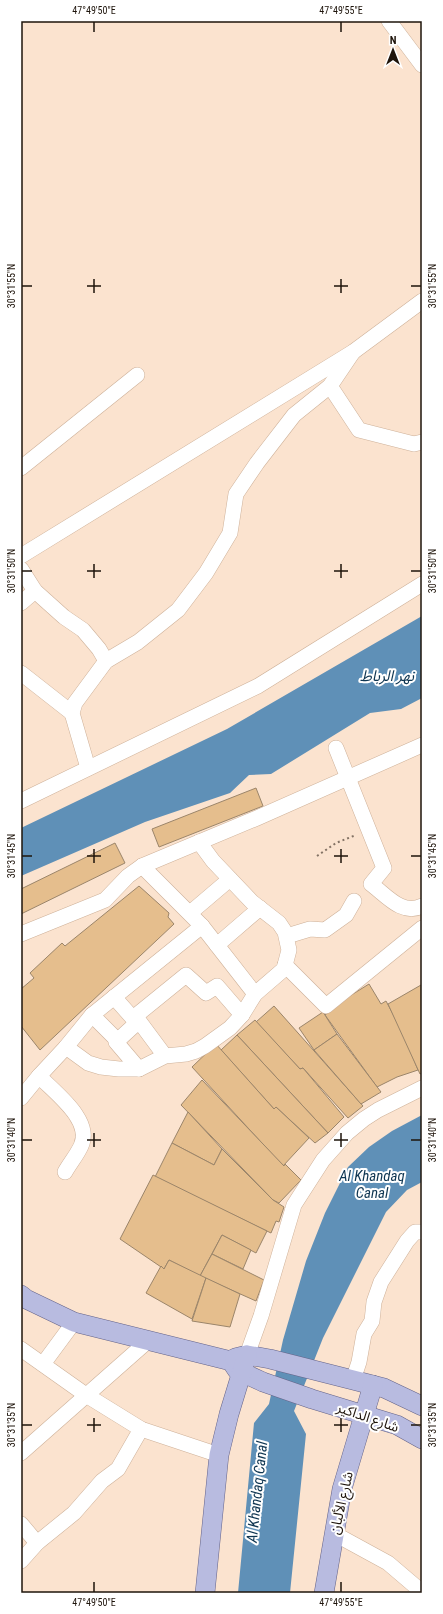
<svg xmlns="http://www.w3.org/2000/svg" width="443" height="1614" viewBox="0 0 443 1614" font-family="'Roboto Condensed','Noto Sans Arabic',sans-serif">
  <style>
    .water { fill: #5f90b7 }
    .building { fill: #e5be8d; stroke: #9b856a }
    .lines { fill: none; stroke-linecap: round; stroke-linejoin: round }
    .minor-casing { stroke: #ceb199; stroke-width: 16 }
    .major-casing { stroke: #646388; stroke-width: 20 }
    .path { stroke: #837264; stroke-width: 2; stroke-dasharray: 2 3; stroke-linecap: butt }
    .minor { stroke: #fff; stroke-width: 15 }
    .major { stroke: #b8bbe0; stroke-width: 19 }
    .ticks { fill: none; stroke: #1e140b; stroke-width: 1.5 }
    .labels { text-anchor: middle; stroke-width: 4; stroke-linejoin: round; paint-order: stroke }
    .street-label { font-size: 14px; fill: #1e140b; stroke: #fff }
    .water-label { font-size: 15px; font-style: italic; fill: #0e3551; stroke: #fff }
    .neatline { fill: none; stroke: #1e140b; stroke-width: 1.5 }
    .ticks-label { font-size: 10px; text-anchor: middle; fill: #1e140b }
  </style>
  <rect width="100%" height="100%" fill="#fbe3cf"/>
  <g class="water">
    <polygon points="422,616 422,698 401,709 370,713 271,774 249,775 230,793 145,822 21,876 21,828 227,729"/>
    <polygon points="422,1115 422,1182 407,1190 386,1212 323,1338 294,1411 306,1434 290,1593 238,1593 254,1423 269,1404 283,1340 306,1261 325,1213 348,1167 369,1147 392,1131"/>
  </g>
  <g class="building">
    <polygon points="256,788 263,806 159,847 152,829"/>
    <polygon points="115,843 125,863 21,914 21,889"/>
    <polygon points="139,886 169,913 168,917 174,924 40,1050 21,1026 21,989 34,978 30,973 62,943 65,946"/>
    <polygon points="369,984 381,1004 386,1001 403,1033 418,1070 397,1077 377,1087 325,1015 345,999"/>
    <polygon points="421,985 422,1073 420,1074 388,1004"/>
    <polygon points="274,1006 363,1106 348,1118 303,1068 300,1069 256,1022"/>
    <polygon points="323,1012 337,1034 314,1050 299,1028"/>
    <polygon points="255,1020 300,1069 303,1068 344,1117 328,1133 237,1035"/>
    <polygon points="337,1034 381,1092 361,1104 314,1050"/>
    <polygon points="237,1035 328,1133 315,1143 276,1107 274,1109 221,1050"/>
    <polygon points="216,1044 274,1109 276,1107 309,1138 283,1166 192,1067"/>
    <polygon points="202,1080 284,1166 285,1164 301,1180 279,1203 273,1200 181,1105"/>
    <polygon points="188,1112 222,1149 214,1165 172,1143"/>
    <polygon points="172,1143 214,1165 222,1149 273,1200 284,1207 279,1222 276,1221 271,1233 155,1177"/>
    <polygon points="153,1175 267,1231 256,1253 222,1235 200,1276 169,1260 164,1269 120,1239"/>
    <polygon points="222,1235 251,1250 243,1269 212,1254"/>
    <polygon points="212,1254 264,1280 256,1301 200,1276"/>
    <polygon points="169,1260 206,1278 192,1319 146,1293 161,1266 164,1269"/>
    <polygon points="206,1278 240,1294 230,1327 192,1321"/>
  </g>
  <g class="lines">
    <g class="minor-casing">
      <g id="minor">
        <polyline points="389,21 422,65"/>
        <polyline points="330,386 359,430 414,444 422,442"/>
        <polyline points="21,468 137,375"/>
        <polyline points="21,556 353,352 422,301"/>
        <polyline points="21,569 35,591 64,617 83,630 99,649 106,661"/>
        <polyline points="21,603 35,591"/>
        <polyline points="21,673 72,713"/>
        <path d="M336 748 384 868 371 884C386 895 402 916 422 906"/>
        <polyline points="88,768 72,713 75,703 106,661 138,642 178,610 206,573 230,533 236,494 257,463 294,415 330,386 353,352"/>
        <polyline points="21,801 258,686 422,584"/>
        <polyline points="142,866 202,926 255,994"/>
        <polyline points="190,913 230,879"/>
        <polyline points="21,934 105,900 128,876 142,866 257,818 422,745"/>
        <polyline points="287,936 310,929 325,930 346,915 354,901"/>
        <polyline points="217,945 260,908"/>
        <polyline points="285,965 326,1006 422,928"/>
        <polyline points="114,997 137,1023"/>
        <polyline points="92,1015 118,1041"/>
        <polyline points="133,1018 186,975 206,993 217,986 242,1015"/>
        <polyline points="66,1047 92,1015 202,926"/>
        <polyline points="139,1069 116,1042 139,1021 165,1056"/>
        <polyline points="39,1076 66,1047 88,1063 101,1067 119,1069 139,1069 165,1056 186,1054 196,1051 205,1046 230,1028 242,1015 255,994 284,969 289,950 285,932 279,923 252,902 213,861 199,842"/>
        <path d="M21 1098 39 1076C55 1093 93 1120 81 1146 77 1155 70 1163 65 1172"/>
        <polyline points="21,1349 86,1395 141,1429 219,1455"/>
        <polyline points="247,1355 261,1316 294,1205 323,1160 347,1133 364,1119 378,1110 422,1088"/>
        <polyline points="43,1364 74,1322"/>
        <polyline points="353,1380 359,1362 364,1334 372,1321 374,1302 381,1282 407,1241 415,1232 421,1232"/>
        <polyline points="21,1453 149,1340"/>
        <polyline points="21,1524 37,1543"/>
        <polyline points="333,1533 388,1563 422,1592"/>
        <polyline points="21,1561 37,1543 74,1513 102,1481 118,1469 141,1429"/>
      </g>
    </g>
    <g class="major-casing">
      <g id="major">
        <polyline points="21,1295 26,1299 74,1322 231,1361 237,1370 263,1382 312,1399 397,1425 422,1439"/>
        <polyline points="235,1358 247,1355 270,1359 353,1380 384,1388 422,1406"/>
        <polyline points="205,1593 219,1455 229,1414 247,1355"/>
        <polyline points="324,1593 342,1489 373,1385"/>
      </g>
    </g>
    <polyline class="path" points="317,856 336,843 356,835"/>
    <use href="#minor" class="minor"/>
    <use href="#major" class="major"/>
  </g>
  <path class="ticks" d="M94 22V32M341 22V32M94 279V293M341 279V293M22 286H32M87 286H101M334 286H348M411 286H421M94 564V578M341 564V578M22 571H32M87 571H101M334 571H348M411 571H421M94 849V863M341 849V863M22 856H32M87 856H101M334 856H348M411 856H421M94 1133V1147M341 1133V1147M22 1140H32M87 1140H101M334 1140H348M411 1140H421M94 1418V1432M341 1418V1432M22 1425H32M87 1425H101M334 1425H348M411 1425H421M94 1582V1592M341 1582V1592"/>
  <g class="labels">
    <g class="street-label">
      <text transform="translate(368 1417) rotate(19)" y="5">شارع الداكير</text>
      <text transform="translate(341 1503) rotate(-77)" y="5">شارع الألبان</text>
    </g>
    <g class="water-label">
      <text x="387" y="681">نهر الرباط</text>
      <text x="372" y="1181">Al Khandaq<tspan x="372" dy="17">Canal</tspan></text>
      <text transform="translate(257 1492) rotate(-84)" y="5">Al Khandaq Canal</text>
    </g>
  </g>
  <rect width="443" height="1614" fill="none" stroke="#ffffff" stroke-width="44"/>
  <g transform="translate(393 50)" stroke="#ffffff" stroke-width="3" paint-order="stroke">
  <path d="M0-3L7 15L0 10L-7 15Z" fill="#1e140b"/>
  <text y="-6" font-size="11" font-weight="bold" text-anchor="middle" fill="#1e140b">N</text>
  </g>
  <rect x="22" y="22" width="399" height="1570" class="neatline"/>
  <g class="ticks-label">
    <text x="94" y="14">47°49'50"E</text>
    <text x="341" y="14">47°49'55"E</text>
    <text transform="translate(11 286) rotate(-90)" y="4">30°31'55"N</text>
    <text transform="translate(432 286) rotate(-90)" y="4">30°31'55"N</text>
    <text transform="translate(11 571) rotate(-90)" y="4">30°31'50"N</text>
    <text transform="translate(432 571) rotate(-90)" y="4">30°31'50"N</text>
    <text transform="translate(11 856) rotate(-90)" y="4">30°31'45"N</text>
    <text transform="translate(432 856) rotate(-90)" y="4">30°31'45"N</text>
    <text transform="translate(11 1140) rotate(-90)" y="4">30°31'40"N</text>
    <text transform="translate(432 1140) rotate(-90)" y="4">30°31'40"N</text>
    <text transform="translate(11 1425) rotate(-90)" y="4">30°31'35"N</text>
    <text transform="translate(432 1425) rotate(-90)" y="4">30°31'35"N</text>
    <text x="94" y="1606">47°49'50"E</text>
    <text x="341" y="1606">47°49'55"E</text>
  </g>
</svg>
